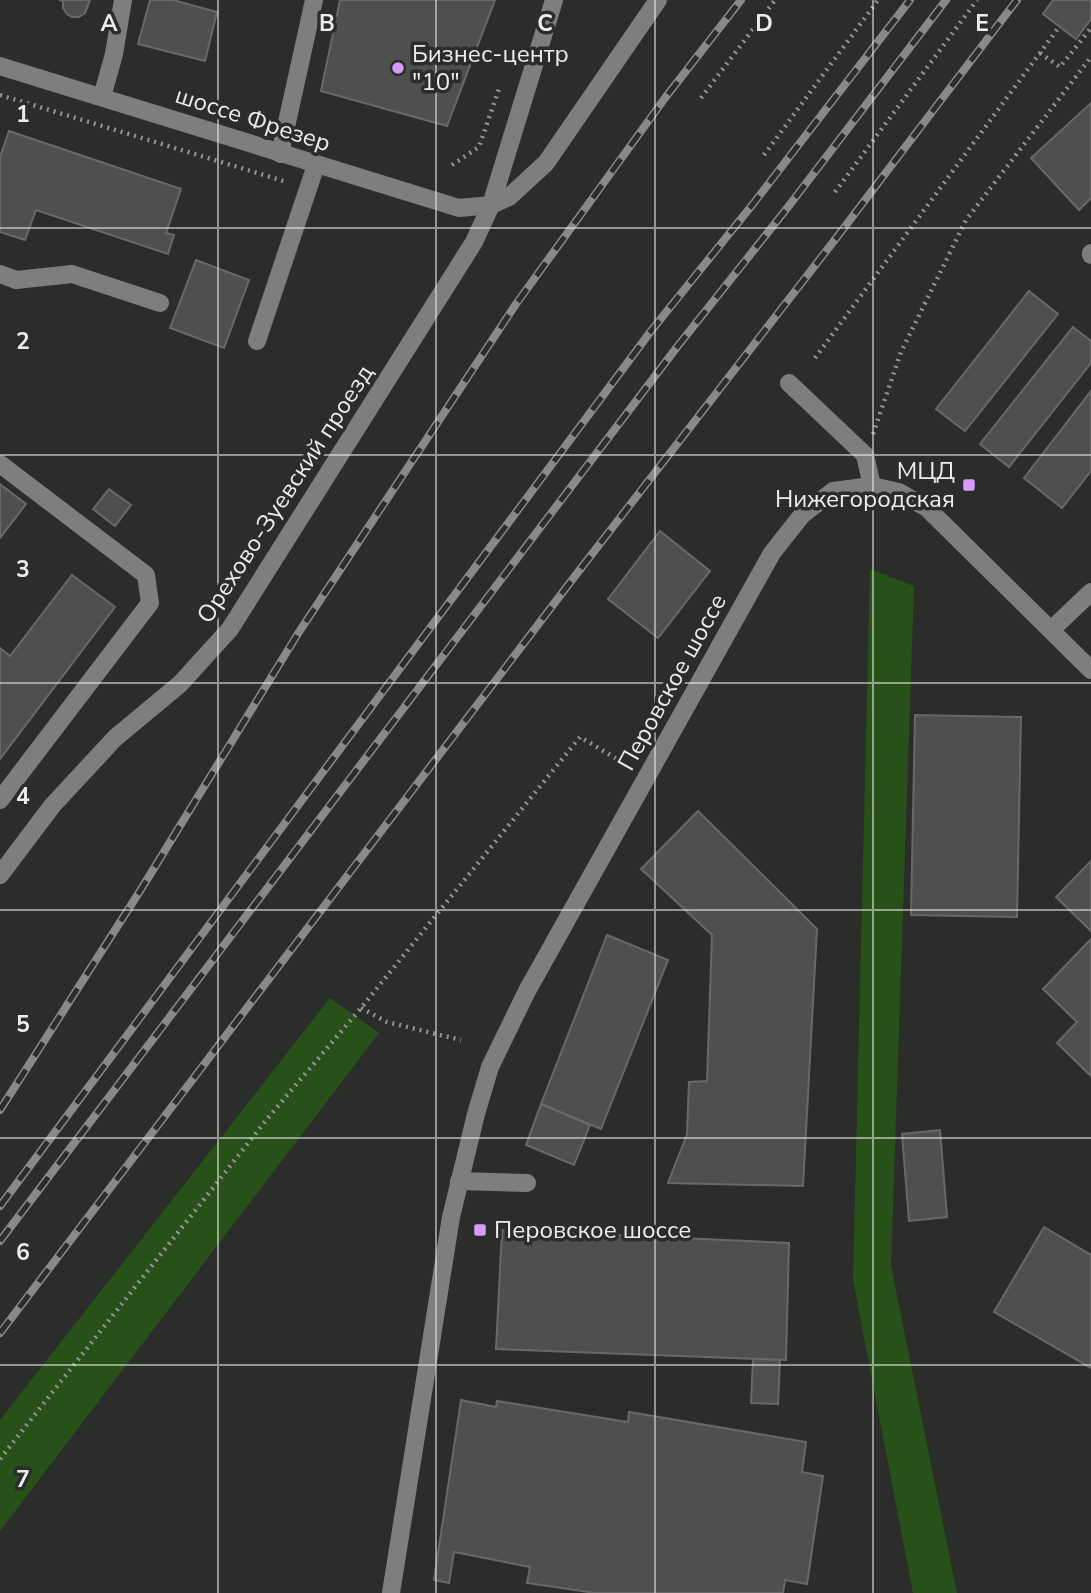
<svg xmlns="http://www.w3.org/2000/svg" width="1091" height="1593" viewBox="0 0 1091 1593" font-family="'Nunito Sans',sans-serif">
  <style>
    .green { fill: #285019 }
    .building { fill: #4f504e; stroke: #676967; stroke-width: 2 }
    .lines { fill: none; stroke-linecap: round; stroke-linejoin: round }
    .path { stroke: #949593; stroke-width: 4.5; stroke-dasharray: 2 5; stroke-linecap: butt }
    .service { stroke: #7d7f7c; stroke-width: 18 }
    .minor { stroke: #7d7f7c; stroke-width: 18 }
    .tertiary { stroke: #7d7f7c; stroke-width: 18 }
    .rail-casing { stroke: #898a88; stroke-width: 8 }
    .rail { stroke: #2b2d2b; stroke-width: 5; stroke-dasharray: 16; stroke-linecap: butt }
    .grid { fill: none; stroke: #ecedeb; stroke-width: 2; stroke-opacity: 0.55 }
    .poi-dot { fill: #d89af8; stroke: #2b2d2b; stroke-width: 2.5 }
    .labels { text-anchor: middle; stroke-width: 7; stroke-linejoin: round; paint-order: stroke }
    .poi-label { font-size: 24px; fill: #ecedeb; stroke: #2b2d2b; text-anchor: start }
    .street-label { font-size: 24px; fill: #ecedeb; stroke: #2b2d2b }
    .grid-label { font-size: 23px; text-anchor: middle; font-weight: bold; fill: #ecedeb; stroke: #2b2d2b; stroke-width: 7; stroke-linejoin: round; paint-order: stroke }
  </style>
  <rect width="100%" height="100%" fill="#2b2d2b"/>
  <g class="green">
    <polygon points="870,569 914,586 891,1266 957,1593 913,1593 853,1280"/>
    <polygon points="330,998 379,1033 0,1531 0,1420"/>
  </g>
  <g class="building">
    <polygon points="59,0 90,0 85,13 79,17 72,17 67,14 63,8 63,1"/>
    <polygon points="150,0 173,0 217,12 205,61 138,44"/>
    <polygon points="340,0 495,0 447,126 321,91"/>
    <polygon points="1053,0 1091,0 1091,19 1076,39 1043,14"/>
    <polygon points="1091,103 1091,198 1079,210 1031,158"/>
    <polygon points="9,131 181,189 166,233 174,235 168,254 36,210 25,240 0,232 0,157"/>
    <polygon points="196,260 249,280 224,348 170,328"/>
    <polygon points="1029,291 1058,314 965,431 936,409"/>
    <polygon points="1073,327 1091,341 1091,363 1009,467 980,444"/>
    <polygon points="1091,391 1091,471 1062,508 1024,478"/>
    <polygon points="0,484 26,504 0,538"/>
    <polygon points="109,489 131,505 115,526 93,509"/>
    <polygon points="660,531 710,571 658,638 608,599"/>
    <polygon points="72,575 115,607 0,759 0,648 10,656"/>
    <polygon points="915,715 1021,717 1017,917 911,915"/>
    <polygon points="698,811 817,929 803,1186 668,1183 687,1134 689,1082 707,1081 712,935 641,869"/>
    <polygon points="1091,861 1091,931 1056,897"/>
    <polygon points="607,935 668,960 601,1129 541,1104"/>
    <polygon points="1091,939 1091,1076 1057,1043 1077,1022 1043,989"/>
    <polygon points="541,1104 590,1125 574,1165 526,1145"/>
    <polygon points="940,1130 947,1217 909,1221 902,1134"/>
    <polygon points="1044,1227 1091,1255 1091,1368 994,1312"/>
    <polygon points="502,1230 789,1243 786,1360 496,1349"/>
    <polygon points="753,1359 780,1360 778,1404 751,1403"/>
    <polygon points="461,1400 496,1407 497,1401 628,1422 629,1412 806,1442 802,1472 823,1476 807,1584 785,1580 783,1593 595,1593 527,1583 530,1567 454,1552 449,1583 434,1580"/>
  </g>
  <g class="lines">
    <g class="path">
      <polyline points="1040,53 1060,67 1091,28"/>
      <polyline points="0,95 287,182"/>
      <polyline points="701,98 775,0"/>
      <polyline points="764,155 878,0"/>
      <polyline points="452,165 479,147 500,86"/>
      <polyline points="835,192 977,0"/>
      <polyline points="815,358 1059,27"/>
      <polyline points="873,434 901,352 966,220 1091,57"/>
      <polyline points="361,1008 387,1022 461,1040"/>
      <polyline points="0,1459 267,1119 361,1008 580,737 622,762"/>
    </g>
    <g class="service">
      <polyline points="102,97 114,54 123,0"/>
      <polyline points="280,154 314,0"/>
      <polyline points="491,205 554,0"/>
      <polyline points="1091,253 1091,255"/>
      <polyline points="0,274 16,280 72,274 160,303"/>
      <polyline points="257,341 316,165"/>
      <polyline points="789,383 865,455 872,486"/>
      <polyline points="0,464 146,575 150,603 0,800"/>
      <polyline points="1051,630 1091,592"/>
      <polyline points="459,1181 527,1183"/>
    </g>
    <g class="minor">
      <polyline points="0,66 459,208 491,205 509,197 546,163 658,0"/>
      <polyline points="0,875 52,806 115,738 180,684 230,629 474,242 491,205"/>
    </g>
    <polyline class="tertiary" points="391,1593 451,1217 476,1114 490,1067 527,991 772,553 802,515 833,491 872,486 899,492 927,508 1091,670"/>
    <g class="rail-casing">
      <g id="rail">
        <polyline points="0,1110 140,891 299,632 516,304 665,98 741,0"/>
        <polyline points="0,1206 651,331 753,204 910,0"/>
        <polyline points="0,1241 677,347 788,207 946,0"/>
        <polyline points="0,1333 575,576 837,237 1017,0"/>
      </g>
    </g>
    <use href="#rail" class="rail"/>
  </g>
  <path class="grid" d="M218 0V1593M436 0V1593M655 0V1593M873 0V1593M0 228H1091M0 455H1091M0 683H1091M0 910H1091M0 1138H1091M0 1365H1091"/>
  <g class="poi-dot">
    <circle cx="398" cy="68" r="7"/>
    <rect x="962" y="478" width="14" height="14" rx="3.5"/>
    <rect x="473" y="1223" width="14" height="14" rx="3.5"/>
  </g>
  <g class="labels">
    <g class="poi-label">
      <text x="412" y="62">Бизнес-центр<tspan x="412" dy="28">"10"</tspan></text>
      <text x="955" y="479" text-anchor="end">МЦД<tspan x="955" dy="28">Нижегородская</tspan></text>
      <text x="494" y="1238">Перовское шоссе</text>
    </g>
    <g class="street-label">
      <text transform="translate(253 119) rotate(18)" y="8">шоссе Фрезер</text>
      <text transform="translate(285 494) rotate(-57)" y="8">Орехово-Зуевский проезд</text>
      <text transform="translate(672 682) rotate(-61)" y="8">Перовское шоссе</text>
    </g>
  </g>
  <g class="grid-label">
    <text x="109" y="31">A</text>
    <text x="327" y="31">B</text>
    <text x="545" y="31">C</text>
    <text x="764" y="31">D</text>
    <text x="982" y="31">E</text>
    <text x="23" y="122">1</text>
    <text x="23" y="349">2</text>
    <text x="23" y="577">3</text>
    <text x="23" y="804">4</text>
    <text x="23" y="1032">5</text>
    <text x="23" y="1260">6</text>
    <text x="23" y="1487">7</text>
  </g>
</svg>
